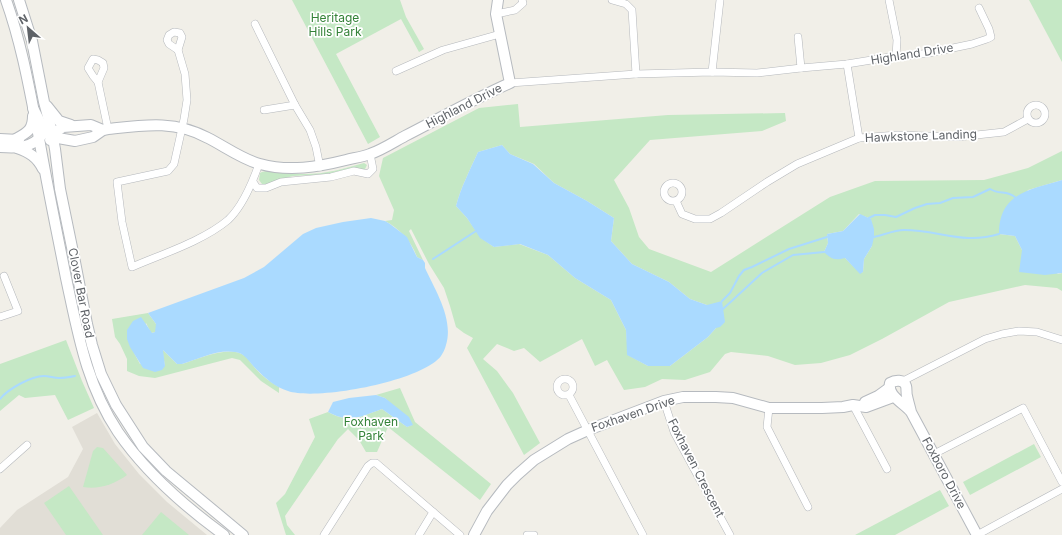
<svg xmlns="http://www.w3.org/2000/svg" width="1062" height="535" viewBox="0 0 1062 535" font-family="Inter,sans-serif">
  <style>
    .education { fill: #e1ded6 }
    .green { fill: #c5e8c5; fill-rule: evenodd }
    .water { fill: #aadaff }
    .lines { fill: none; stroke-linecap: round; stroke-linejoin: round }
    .stream { stroke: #aadaff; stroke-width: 2 }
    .street-casing { stroke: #b5b8bc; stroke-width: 8 }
    .secondary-casing { stroke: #b6babf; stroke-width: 12 }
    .street { stroke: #fff; stroke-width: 7 }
    .secondary { stroke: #fff; stroke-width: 10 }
    .labels { text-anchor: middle; stroke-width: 3.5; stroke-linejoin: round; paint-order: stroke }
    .park-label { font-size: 12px; fill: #348238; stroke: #fff }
    .street-label { font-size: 12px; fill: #5f6368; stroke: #fff }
  </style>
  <rect width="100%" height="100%" fill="#f1efe8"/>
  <polygon class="education" points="97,413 115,444 139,474 167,502 207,535 0,535 0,528 17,510 68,477 83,449 72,427"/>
  <g class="green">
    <polygon points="292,0 400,0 406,17 424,49 419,52 401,19 336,54 380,137 368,144"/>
    <polygon points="1029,0 1062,0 1062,62"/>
    <path d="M518 104 520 127 668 115 785 113 786 121 762 131 650 140 614 180 629 208 639 237 649 249 711 272 830 197 875 181 984 180 1028 168 1062 151V180L1028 190 999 234 1015 236 1022 250 1058 274 1062 273V291L1057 288 1025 285 949 302 882 339 850 355 821 363 795 365 768 356 731 352 725 354 710 372 685 380 662 379 645 387 624 390 607 360 595 366 582 339 540 362 524 348 514 351 497 344 483 359 497 371 513 393 540 443 524 455 467 348 473 338 464 333 456 327 450 306 444 288 429 264 411 229 409 231 423 260 417 257C411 241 400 229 385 221L392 220 394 210 379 176 383 158 479 108ZM502 145 510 154 534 164 554 183 587 201 614 218 611 241 632 264 669 282 690 299 707 305 716 328 708 337 670 366H648L628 355 626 330 611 300 575 278 548 255 519 244 494 247 481 238 467 218 456 206C461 187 470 170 478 152ZM859 214 871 219 872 246 864 259 863 272 860 273 845 258 824 252 828 243 827 234 843 231Z"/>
    <path d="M364 163 367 165 365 169H354L330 174 293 176 266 184H262L259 180 260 173C268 168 289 174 300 174 322 175 343 169 364 163Z"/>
    <path d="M148 313 156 324V332L151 333 146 323 134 353 140 364 165 366 162 349 177 364H182C198 359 230 344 245 356 249 359 251 364 255 368 262 376 270 382 279 387V393L261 381 240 360 232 358 155 378 139 376 127 371V359L120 344 115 337 112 319Z"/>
    <polygon points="66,340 82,381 94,408 68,420 55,395 25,398 19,395 0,411 0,364"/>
    <path d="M400 388 415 422 491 484 480 500 388 427 377 452H366L359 440 348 429 338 439 285 516 287 525 295 535H286L276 503 285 494 315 437 309 419 328 412C349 424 362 416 382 409L407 427 412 425 385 398 376 395Z"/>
    <polygon points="1034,444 1041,457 970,495 963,482"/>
    <path d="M97 447 103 448 127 475C115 484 98 490 83 487L93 451Z"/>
    <polygon points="69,486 103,535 66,535 44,503"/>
    <polygon points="940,490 949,506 895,535 855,535"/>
    <polygon points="161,512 189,535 142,535"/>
  </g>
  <g class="water">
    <path d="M502 145 510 154 533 164 554 183 587 201 614 218 611 241 632 264 669 282 690 299 707 305 722 301 725 322 720 327 716 328 708 337 670 366H648L627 355 626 330 611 300 575 278 548 255 520 244 494 247 480 238 467 218 456 206C461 187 470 170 478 152Z"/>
    <path d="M1062 180V273L1045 275 1019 272 1022 250 1015 236 999 234C999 193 1029 190 1062 180Z"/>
    <path d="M860 214 871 219 874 229V237L872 246 864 259 863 272 860 274 845 258C835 261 831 259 824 252L828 243 827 234 843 231Z"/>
    <path d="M371 218 385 221 390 224 407 237 417 257 423 260 425 263V268C435 290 454 319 446 345 445 349 443 353 441 356 422 381 317 401 288 391 275 387 265 378 256 369 249 362 245 353 235 352 218 349 198 359 182 364H177L163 350 165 366 162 370 155 372 143 368 130 347 127 339V330L133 321 141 317 152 333 155 332 156 324 148 313 244 278 264 267 303 234 316 228 343 222Z"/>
    <path d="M376 395 385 398 409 417 413 425 407 427 382 409C362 416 350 424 328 412L333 402 349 398Z"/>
  </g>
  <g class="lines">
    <g class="stream">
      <path d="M869 218 875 215H885L896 217 915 208 927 204 940 203 953 198 973 197 990 189C1000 195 1006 190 1015 197"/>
      <path d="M874 237C883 235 895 230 904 230 939 230 963 245 999 234"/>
      <polyline points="433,259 476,231"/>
      <polyline points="722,301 730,293 739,276 744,270 752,267 789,249 827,237"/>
      <polyline points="723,309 762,273 793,255 824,252"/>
      <path d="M0 399C8 389 31 376 44 376 49 376 54 378 59 378 64 378 70 377 75 376"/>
    </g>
    <g class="street-casing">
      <g id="street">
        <polyline points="612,0 626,4 632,10 636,74"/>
        <polyline points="889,0 897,40 896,56"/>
        <polyline points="496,14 515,10 523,3 522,0"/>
        <polyline points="255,24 295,105 310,130 316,147 320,167"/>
        <polygon points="174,32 180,33 182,37 178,50 169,44 167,40 169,35"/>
        <polyline points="798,37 801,68"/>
        <path d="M178 50 185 74 187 100 184 119 174 164 168 171 117 182 122 222 132 267C162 254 203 241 228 220 242 207 253 181 259 164"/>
        <polygon points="93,59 98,60 103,63 104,68 98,82 93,76 88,68"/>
        <polyline points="847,64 859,138"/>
        <polyline points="396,71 443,50 500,34"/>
        <polyline points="712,72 720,0"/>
        <polyline points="98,82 108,129"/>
        <polyline points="510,83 636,74 712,72 757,73 801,68 847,64 896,56 906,56 929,53 972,44 987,39 991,37 989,29 979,8"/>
        <circle cx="1036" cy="114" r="9"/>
        <polyline points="264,110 295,105"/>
        <polyline points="253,182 257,188 266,188 281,182 331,177 354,171 368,174 373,169 370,154"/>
        <circle cx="673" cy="192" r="9"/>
        <polyline points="676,201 682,214 695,219 710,219 721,213 767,182 797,164 859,138 897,135 958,137 1004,132 1028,119"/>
        <polyline points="0,317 18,311 4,276"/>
        <circle cx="565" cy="387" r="8"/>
        <polyline points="903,381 985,339 1002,334 1019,331 1037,332 1062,340"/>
        <polyline points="569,395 643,535"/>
        <polyline points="664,401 674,432 730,535"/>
        <polyline points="853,405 887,469"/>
        <polyline points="769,408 767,427 808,507"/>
        <polyline points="934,454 1023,408 1062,482"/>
        <polyline points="0,469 27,445"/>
        <polyline points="324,535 368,466 372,463 376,463 460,535"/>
        <polyline points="419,535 433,512"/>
        <polyline points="527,535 534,535"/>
        <polyline points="977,535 1062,489"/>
      </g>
    </g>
    <g class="secondary-casing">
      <g id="secondary">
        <path d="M6 0C22 45 30 92 39 138 47 185 57 232 66 278 78 333 86 384 118 432 146 473 184 506 224 535"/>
        <polyline points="19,0 32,41 44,102 51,128 55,149 60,189 75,262 87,324 92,345 101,374 116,405 143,447 166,471 243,535"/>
        <polyline points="47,106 59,121 71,125"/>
        <path d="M33 108 45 132 58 138 75 141 93 137 103 130 108 129C144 125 175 120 208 138 224 146 243 160 260 164 289 172 318 167 346 160 354 158 362 157 370 154 382 150 394 142 405 136 440 118 474 99 510 83L496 14 498 0"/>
        <polyline points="0,139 19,140"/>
        <path d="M14 140C26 133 33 131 33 116"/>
        <polyline points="50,140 57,131 63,127 91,125 103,130"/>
        <path d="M0 147C16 148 31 149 42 135"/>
        <path d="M17 148C29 152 37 157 43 169"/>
        <polyline points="865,402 878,396 889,388"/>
        <path d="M911 412C910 407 908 401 907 396 906 393 907 389 906 386 904 379 895 380 890 383 887 396 904 403 911 412L977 535"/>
        <polyline points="474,535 487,511 507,485 517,475 534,460 568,439 588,430 664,401 683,397 716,397 733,398 769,408 822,408 843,407 853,405 866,407 893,397"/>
      </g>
    </g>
    <use href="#street" class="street"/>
    <use href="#secondary" class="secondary"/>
  </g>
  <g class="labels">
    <g class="park-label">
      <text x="335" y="22">Heritage<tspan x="335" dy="14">Hills Park</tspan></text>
      <text x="371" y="426">Foxhaven<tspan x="371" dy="14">Park</tspan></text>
    </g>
    <g class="street-label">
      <text transform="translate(912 54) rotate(-9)" y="4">Highland Drive</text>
      <text transform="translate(464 106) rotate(-27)" y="4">Highland Drive</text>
      <text transform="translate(921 136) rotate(-2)" y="4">Hawkstone Landing</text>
      <text transform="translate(81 293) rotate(79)" y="4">Clover Bar Road</text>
      <text transform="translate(633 414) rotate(-19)" y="4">Foxhaven Drive</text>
      <text transform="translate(696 468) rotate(63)" y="4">Foxhaven Crescent</text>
      <text transform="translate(944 473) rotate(62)" y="4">Foxboro Drive</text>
    </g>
  </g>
  <g transform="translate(28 28) rotate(332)" stroke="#ffffff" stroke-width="3" paint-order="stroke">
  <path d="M0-3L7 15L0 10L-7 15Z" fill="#5f6368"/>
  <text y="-6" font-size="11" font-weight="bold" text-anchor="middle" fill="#5f6368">N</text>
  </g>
</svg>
